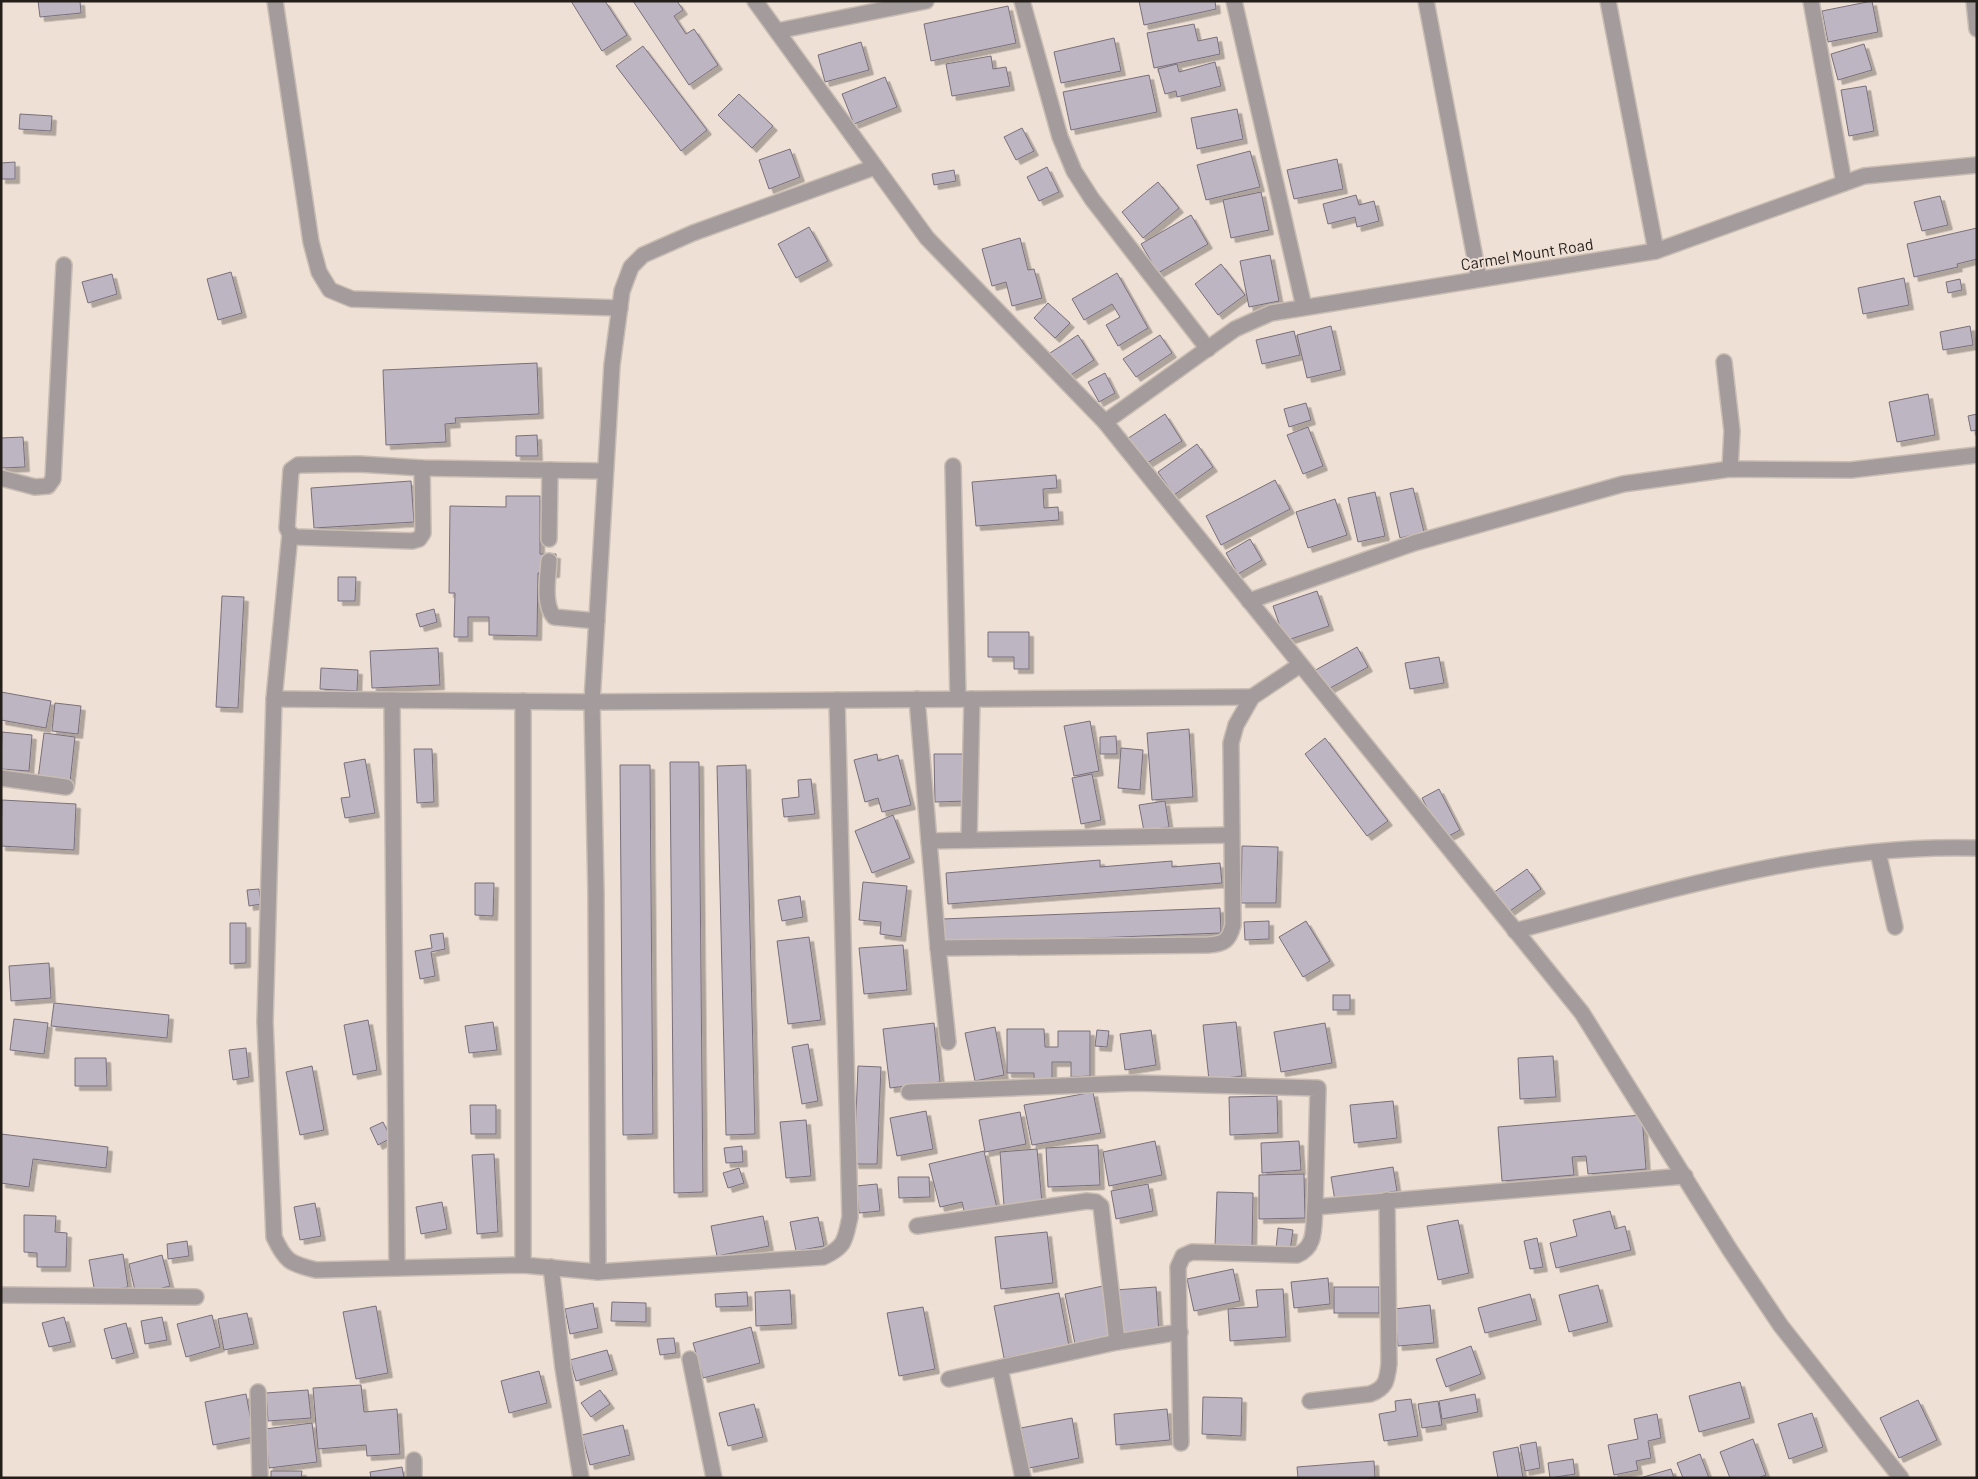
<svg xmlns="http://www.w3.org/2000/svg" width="1978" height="1479" viewBox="0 0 1978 1479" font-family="Barlow,sans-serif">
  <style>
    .building { fill: #beb5c2; stroke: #79707c; filter: url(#shadow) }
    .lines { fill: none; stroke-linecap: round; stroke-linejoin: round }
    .minor-casing { stroke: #c9bdb3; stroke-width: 18 }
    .minor { stroke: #a39b9c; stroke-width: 15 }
    .labels { text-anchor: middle; stroke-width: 4; stroke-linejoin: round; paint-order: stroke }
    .street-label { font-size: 16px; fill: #231e1a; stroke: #eee0d5 }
  </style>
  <defs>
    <filter id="shadow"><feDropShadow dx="4.5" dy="4.5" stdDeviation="0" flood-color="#0004"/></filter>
  </defs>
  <rect width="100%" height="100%" fill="#eee0d5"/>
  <g class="building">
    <polygon points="38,1 80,1 81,13 40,17"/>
    <polygon points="571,1 605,1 627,35 602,51"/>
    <polygon points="633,1 677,1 683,10 674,16 686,34 694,29 718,65 689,85"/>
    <polygon points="1139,1 1215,1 1216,9 1144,25"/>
    <polygon points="1872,1 1878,32 1828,42 1822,11"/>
    <polygon points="1008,6 1016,43 931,61 924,24"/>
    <polygon points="1194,24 1198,41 1217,37 1220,54 1154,68 1147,33"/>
    <polygon points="1114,38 1121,71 1061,83 1054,52"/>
    <polygon points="861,42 869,70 825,82 818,55"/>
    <polygon points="1864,44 1872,70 1838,80 1831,54"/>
    <polygon points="643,46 707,130 681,151 616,66"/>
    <polygon points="991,56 993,69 1006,67 1010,86 952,96 946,64"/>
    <polygon points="1215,62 1221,86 1177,97 1176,91 1165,94 1158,69 1177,64 1179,72"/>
    <polygon points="1149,75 1157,112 1071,130 1063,92"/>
    <polygon points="885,77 897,107 854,124 842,94"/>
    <polygon points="1866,86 1874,131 1849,136 1841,90"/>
    <polygon points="739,94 773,126 752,148 718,115"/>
    <polygon points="1237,109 1243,139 1197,149 1191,118"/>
    <polygon points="20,114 52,116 51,131 19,129"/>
    <polygon points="1022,128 1034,151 1016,160 1004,137"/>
    <polygon points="790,149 800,177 769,189 759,160"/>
    <polygon points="1250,151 1260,187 1206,200 1197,165"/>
    <polygon points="1337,159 1343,189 1294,199 1287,170"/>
    <polygon points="15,162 15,179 1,179 1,163"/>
    <polygon points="1047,167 1059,192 1039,201 1027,177"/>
    <polygon points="954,170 956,181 934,185 932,174"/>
    <polygon points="1158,182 1179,208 1143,238 1122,212"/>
    <polygon points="1261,192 1269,230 1231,238 1223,200"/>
    <polygon points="1356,195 1359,205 1374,201 1379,221 1357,227 1355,217 1328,224 1323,204"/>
    <polygon points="1940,196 1948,225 1922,231 1914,202"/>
    <polygon points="1191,215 1208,244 1158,273 1141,244"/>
    <polygon points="809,227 828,261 796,278 778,244"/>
    <polygon points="1977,228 1977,259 1957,264 1958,267 1914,277 1907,244"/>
    <polygon points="1020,238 1028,270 1034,269 1042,298 1012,306 1006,282 992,286 982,249"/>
    <polygon points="1270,255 1279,301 1249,307 1240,261"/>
    <polygon points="1221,264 1245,295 1218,315 1195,284"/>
    <polygon points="231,272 242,313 218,320 207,279"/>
    <polygon points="1117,273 1148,328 1118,346 1106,325 1120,317 1112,304 1084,320 1072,299"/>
    <polygon points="112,274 117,294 88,303 82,282"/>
    <polygon points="1904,278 1909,305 1863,314 1858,288"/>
    <polygon points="1960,279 1962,290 1948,293 1946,282"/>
    <polygon points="1048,303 1070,323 1055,338 1034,318"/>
    <polygon points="1331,326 1341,370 1307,378 1297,335"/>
    <polygon points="1970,326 1973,345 1943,350 1940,332"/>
    <polygon points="1294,331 1300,355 1262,364 1256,340"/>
    <polygon points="1078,335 1094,360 1066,378 1050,353"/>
    <polygon points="1160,335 1172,353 1136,377 1123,359"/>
    <polygon points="537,363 539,414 455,418 456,423 445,424 446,442 386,445 383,370"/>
    <polygon points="1105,373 1115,393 1099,402 1088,382"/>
    <polygon points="1928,394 1935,435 1897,442 1889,402"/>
    <polygon points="1306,403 1311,420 1289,427 1284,409"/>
    <polygon points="1165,414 1182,441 1144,465 1127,439"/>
    <polygon points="1977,414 1977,430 1971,431 1968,416"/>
    <polygon points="1308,427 1323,466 1303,474 1287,435"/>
    <polygon points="537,435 538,456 516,456 516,436"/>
    <polygon points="23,437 25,467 1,468 1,438"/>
    <polygon points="1197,444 1213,467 1174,495 1158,472"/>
    <polygon points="1056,475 1057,488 1043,489 1044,508 1058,507 1059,520 976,526 972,482"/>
    <polygon points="1275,480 1290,509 1221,545 1206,516"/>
    <polygon points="411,481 414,522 314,528 311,488"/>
    <polygon points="1413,488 1424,532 1400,538 1390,493"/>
    <polygon points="1375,492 1385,536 1358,542 1348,498"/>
    <polygon points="506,496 540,496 540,554 556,554 555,573 538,573 537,636 489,635 489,617 468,617 468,637 454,637 455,593 449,593 450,506 506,507"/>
    <polygon points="1335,499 1347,535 1308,548 1296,512"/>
    <polygon points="1250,539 1262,560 1238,574 1226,553"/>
    <polygon points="338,577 356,577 355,601 338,601"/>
    <polygon points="1317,591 1329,626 1285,641 1273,606"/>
    <polygon points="222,596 244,597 238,708 216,707"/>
    <polygon points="434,609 437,622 420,627 416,614"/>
    <polygon points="988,632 1029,632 1029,669 1014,669 1014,657 988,657"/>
    <polygon points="1357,647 1368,667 1323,692 1312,672"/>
    <polygon points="438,648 440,685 372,688 370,651"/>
    <polygon points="1439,657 1444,683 1410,689 1405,663"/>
    <polygon points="321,668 358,670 357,691 320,689"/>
    <polygon points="1,692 51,701 46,728 1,720"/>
    <polygon points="55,703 81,706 78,734 52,731"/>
    <polygon points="1090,721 1099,771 1074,776 1064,726"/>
    <polygon points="1189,729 1193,797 1152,800 1147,733"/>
    <polygon points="2,732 32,735 29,771 1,769"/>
    <polygon points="44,733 75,737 70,782 38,779"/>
    <polygon points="1116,736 1117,754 1100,754 1100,737"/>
    <polygon points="1325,738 1388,821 1367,836 1305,754"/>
    <polygon points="1121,748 1143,750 1140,790 1118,788"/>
    <polygon points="414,749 432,749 434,802 417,803"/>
    <polygon points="877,754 878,761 898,755 911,805 882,812 878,798 865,802 854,760"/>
    <polygon points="934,754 966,754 967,801 935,802"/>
    <polygon points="365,759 375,813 345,818 341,798 350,797 344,763"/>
    <polygon points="670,762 699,762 703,1192 674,1193"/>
    <polygon points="620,765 650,765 653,1134 623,1135"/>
    <polygon points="746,765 755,1134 726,1135 717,766"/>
    <polygon points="1092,774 1101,820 1081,824 1072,778"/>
    <polygon points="811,779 815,814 784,817 782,799 799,797 798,780"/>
    <polygon points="1439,789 1460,830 1443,839 1422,798"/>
    <polygon points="2,800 76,804 74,850 1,846"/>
    <polygon points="1165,801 1169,827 1144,831 1139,805"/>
    <polygon points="893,815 910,858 872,873 855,831"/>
    <polygon points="1242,846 1278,847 1276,903 1241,903"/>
    <polygon points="1100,860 1100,867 1172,861 1172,867 1220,863 1222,883 948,904 946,873"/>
    <polygon points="1527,869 1541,889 1507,913 1493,893"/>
    <polygon points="863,882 907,886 901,937 880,934 881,922 859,920"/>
    <polygon points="475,883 494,883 493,916 475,915"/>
    <polygon points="259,889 261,904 249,906 247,890"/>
    <polygon points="800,896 803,917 782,921 778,900"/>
    <polygon points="1220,908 1221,933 943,944 942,919"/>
    <polygon points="1269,921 1269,939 1245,940 1244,922"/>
    <polygon points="1306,921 1330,961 1303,977 1279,937"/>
    <polygon points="230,923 246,923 246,963 230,964"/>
    <polygon points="443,933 445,949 431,952 435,976 420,979 415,951 432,948 430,935"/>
    <polygon points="809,937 821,1020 788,1024 777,941"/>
    <polygon points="903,945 907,990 864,994 859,948"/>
    <polygon points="49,963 51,998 11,1001 9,966"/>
    <rect x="1333" y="995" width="17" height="15"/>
    <polygon points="54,1003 169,1015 167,1038 51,1026"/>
    <polygon points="14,1019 48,1023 44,1054 10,1050"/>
    <polygon points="368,1020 377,1070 353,1075 344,1025"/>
    <polygon points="493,1022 497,1050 469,1053 465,1026"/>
    <polygon points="1236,1022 1242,1076 1209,1080 1203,1025"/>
    <polygon points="934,1023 940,1082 890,1088 883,1029"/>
    <polygon points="1325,1023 1332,1063 1281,1072 1274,1032"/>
    <polygon points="995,1027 1004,1075 975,1081 965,1033"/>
    <polygon points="1007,1029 1044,1029 1045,1047 1058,1047 1058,1031 1090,1031 1090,1076 1071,1077 1071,1062 1052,1062 1052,1083 1034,1083 1034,1073 1007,1073"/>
    <polygon points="1097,1030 1109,1031 1107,1047 1095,1046"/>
    <polygon points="1151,1030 1156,1065 1125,1070 1120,1034"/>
    <polygon points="808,1044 818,1101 802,1104 792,1047"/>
    <polygon points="246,1048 249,1077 233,1080 229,1050"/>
    <polygon points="1553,1056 1556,1097 1520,1099 1518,1058"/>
    <polygon points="75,1058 106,1058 107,1086 75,1086"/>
    <polygon points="312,1066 324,1130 300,1135 286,1072"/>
    <polygon points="858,1066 881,1067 877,1164 854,1164"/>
    <polygon points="1093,1092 1101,1133 1032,1145 1024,1105"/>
    <polygon points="1277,1096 1278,1133 1230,1135 1229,1097"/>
    <polygon points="1393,1101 1397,1138 1354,1143 1350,1105"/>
    <polygon points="470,1105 496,1105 496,1134 471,1134"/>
    <polygon points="926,1111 933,1149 897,1156 890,1118"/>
    <polygon points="1020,1112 1026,1144 985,1152 979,1120"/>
    <polygon points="1642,1115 1646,1169 1588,1174 1586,1156 1572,1157 1574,1175 1502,1181 1498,1127"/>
    <polygon points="806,1120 811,1176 786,1178 780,1122"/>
    <polygon points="383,1122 391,1138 378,1145 370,1128"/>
    <polygon points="1,1134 108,1147 106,1168 33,1159 29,1187 1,1183"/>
    <polygon points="1155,1141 1162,1175 1109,1186 1103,1152"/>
    <polygon points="1299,1141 1301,1170 1262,1173 1261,1143"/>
    <polygon points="1098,1145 1100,1185 1048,1187 1046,1148"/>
    <polygon points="742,1146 743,1162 726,1163 724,1148"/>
    <polygon points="1037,1149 1042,1203 1004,1206 1000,1152"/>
    <polygon points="984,1151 997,1208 965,1215 962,1202 940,1207 929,1164"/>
    <polygon points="494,1154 498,1232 477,1234 472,1155"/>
    <polygon points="1393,1167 1397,1191 1335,1201 1331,1177"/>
    <polygon points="739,1168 744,1183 728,1188 723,1173"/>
    <polygon points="1304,1174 1305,1218 1259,1219 1259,1175"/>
    <polygon points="898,1177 929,1177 930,1197 899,1198"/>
    <polygon points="877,1184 880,1211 859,1213 856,1186"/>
    <polygon points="1148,1184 1153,1211 1116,1219 1111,1191"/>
    <polygon points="1217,1192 1253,1193 1252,1248 1215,1246"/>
    <polygon points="442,1202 447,1229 421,1234 416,1207"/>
    <polygon points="315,1203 321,1236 300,1240 294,1207"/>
    <polygon points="1610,1211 1615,1229 1625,1226 1631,1250 1556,1268 1550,1243 1577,1236 1573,1220"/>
    <polygon points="24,1215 56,1216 55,1232 67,1233 66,1267 37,1267 37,1253 24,1252"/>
    <polygon points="763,1216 769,1246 717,1256 711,1226"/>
    <polygon points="818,1217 824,1246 796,1251 790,1222"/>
    <polygon points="1458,1220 1469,1273 1438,1280 1427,1226"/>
    <polygon points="1278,1228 1293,1230 1290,1251 1276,1249"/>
    <polygon points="1047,1232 1053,1283 1001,1289 995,1237"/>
    <polygon points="1537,1238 1543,1267 1530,1269 1524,1241"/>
    <polygon points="187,1241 189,1256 168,1259 167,1244"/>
    <polygon points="123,1254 128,1287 95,1293 89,1260"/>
    <polygon points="162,1255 170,1286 136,1295 129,1264"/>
    <polygon points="1233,1269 1240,1301 1194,1311 1187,1279"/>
    <polygon points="1328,1278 1330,1304 1294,1308 1291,1282"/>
    <polygon points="1598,1285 1608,1322 1569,1332 1559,1295"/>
    <polygon points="1103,1286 1114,1341 1076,1349 1065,1294"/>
    <polygon points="1156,1287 1159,1334 1118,1337 1115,1290"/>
    <rect x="1334" y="1287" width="45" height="26"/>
    <polygon points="1283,1289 1286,1337 1230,1341 1228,1309 1258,1307 1256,1290"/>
    <polygon points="790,1290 792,1324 756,1326 755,1292"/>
    <polygon points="747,1292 748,1306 716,1307 715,1294"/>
    <polygon points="1059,1293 1069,1346 1004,1358 994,1306"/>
    <polygon points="1530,1294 1537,1320 1485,1333 1478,1308"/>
    <polygon points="612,1302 646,1303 646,1322 611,1321"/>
    <polygon points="593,1303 598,1328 570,1334 565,1309"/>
    <polygon points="1430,1305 1434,1343 1398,1346 1394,1309"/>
    <polygon points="376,1306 388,1373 356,1379 343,1312"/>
    <polygon points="923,1307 935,1369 899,1376 887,1313"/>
    <polygon points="247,1313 254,1344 224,1350 218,1319"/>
    <polygon points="212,1315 220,1347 186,1357 177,1324"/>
    <polygon points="64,1317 71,1342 49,1347 42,1323"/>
    <polygon points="162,1317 167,1340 145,1344 141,1321"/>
    <polygon points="126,1323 134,1353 112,1359 104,1329"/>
    <polygon points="751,1327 760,1363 703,1378 693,1343"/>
    <polygon points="674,1338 676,1353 660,1355 657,1339"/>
    <polygon points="1471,1346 1481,1374 1446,1387 1436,1359"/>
    <polygon points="607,1350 613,1370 576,1381 570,1360"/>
    <polygon points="539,1371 547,1403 509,1413 501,1381"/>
    <polygon points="1740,1382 1750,1418 1699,1432 1689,1396"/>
    <polygon points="361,1385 364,1412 397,1409 400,1454 367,1456 366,1445 318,1449 313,1388"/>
    <polygon points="308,1390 311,1418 268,1421 266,1393"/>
    <polygon points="600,1390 610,1404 591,1417 581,1403"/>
    <polygon points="246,1394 254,1437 213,1445 205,1402"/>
    <polygon points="1475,1394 1478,1412 1442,1419 1439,1401"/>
    <polygon points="1203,1397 1242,1398 1241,1436 1202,1434"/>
    <polygon points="1411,1399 1418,1436 1384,1441 1379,1414 1396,1411 1395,1401"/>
    <polygon points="1918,1400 1937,1440 1899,1458 1880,1418"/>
    <polygon points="1438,1401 1442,1425 1422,1428 1418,1404"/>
    <polygon points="754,1404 763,1437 728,1446 719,1413"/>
    <polygon points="1167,1409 1170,1440 1116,1445 1114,1414"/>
    <polygon points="1812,1413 1823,1447 1789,1459 1778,1424"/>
    <polygon points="1657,1414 1661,1438 1648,1441 1651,1458 1636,1461 1638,1470 1614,1475 1608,1445 1638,1439 1634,1419"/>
    <polygon points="1072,1418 1079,1458 1029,1468 1021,1428"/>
    <polygon points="312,1423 317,1462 269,1468 265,1429"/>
    <polygon points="623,1425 630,1455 590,1465 582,1435"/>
    <polygon points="1753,1439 1766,1475 1758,1478 1730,1478 1720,1452"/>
    <polygon points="1536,1442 1540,1468 1525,1471 1520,1445"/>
    <polygon points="1518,1447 1523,1478 1498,1478 1493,1452"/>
    <polygon points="1700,1454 1709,1478 1683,1478 1677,1463"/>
    <polygon points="1573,1459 1575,1474 1550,1478 1548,1463"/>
    <polygon points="1374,1461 1375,1478 1298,1478 1297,1467"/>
    <polygon points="402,1467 404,1478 371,1478 370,1472"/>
    <polygon points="1671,1469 1674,1478 1640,1478"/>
    <polygon points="271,1471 302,1471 301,1478 271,1478"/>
  </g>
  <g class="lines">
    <g class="minor-casing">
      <g id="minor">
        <polyline points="275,1 311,242 319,272 330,290 352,299 620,308"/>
        <polyline points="755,1 927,238 1105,422 1582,1013 1730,1250 1781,1326 1901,1478"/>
        <polyline points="1022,1 1060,137 1074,171 1092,199 1208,349"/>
        <polyline points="1234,1 1304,307"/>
        <polyline points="1426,1 1479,279"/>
        <polyline points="1608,1 1656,251"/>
        <polyline points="1811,1 1844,183"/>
        <polyline points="1974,1 1977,29"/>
        <polyline points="777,31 926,1"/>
        <polyline points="1724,362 1732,431 1730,469"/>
        <polyline points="1105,422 1235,329 1271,313 1656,251 1864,176 1977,165"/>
        <polyline points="953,466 958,699"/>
        <path d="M605 471 422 468 359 464 298 465 291 470 287 528 290 534 274 699 265 1022 274 1237C285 1261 290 1264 316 1270L523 1265 598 1272 823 1257C846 1247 845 1239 850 1217L837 700"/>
        <polyline points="1,478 35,487 48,486 53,479 64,265"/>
        <polyline points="290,534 296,537 412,541 419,539 423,533 422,468"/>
        <polyline points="549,539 550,470"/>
        <path d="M549 561C548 578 543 604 554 617L597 621"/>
        <polyline points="1249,601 1414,543 1623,484 1730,469 1851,470 1977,455"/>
        <polyline points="274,699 592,702 1252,697"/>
        <polyline points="917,699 938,948 948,1042"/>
        <polyline points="392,700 397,1268"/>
        <polyline points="1,778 66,787"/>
        <polyline points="969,840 972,699"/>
        <polyline points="929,841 1231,835"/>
        <polyline points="1878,852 1895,927"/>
        <path d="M1515 931C1666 891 1820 843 1977 848"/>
        <path d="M938 948 1208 945C1224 944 1229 941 1233 925L1231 743 1236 725 1252 697 1300 665"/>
        <polyline points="909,1092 1135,1083 1318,1088 1315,1207 1685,1176"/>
        <polyline points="917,1226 1087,1201 1096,1202 1101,1206 1117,1342"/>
        <polyline points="523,1265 523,701"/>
        <polyline points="551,1267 563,1368 581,1478"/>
        <polyline points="598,1272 596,892 592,702 612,365 622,291 631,267 643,255 693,233 875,167"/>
        <polyline points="1,1295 196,1297"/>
        <polyline points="690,1359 714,1478"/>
        <polyline points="1000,1368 1023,1478"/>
        <polyline points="949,1379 1117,1342 1180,1332"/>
        <polyline points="258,1392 260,1478"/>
        <path d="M1310 1401 1370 1394C1386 1388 1387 1381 1389 1364L1387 1200"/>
        <path d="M1181 1443 1178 1267 1183 1256 1192 1252 1297 1255C1317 1247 1313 1226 1315 1207"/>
        <polyline points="414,1460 414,1478"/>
      </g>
    </g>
    <use href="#minor" class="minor"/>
  </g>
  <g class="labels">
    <g class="street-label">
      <text transform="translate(1527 254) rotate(-9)" y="6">Carmel Mount Road</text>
    </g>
  </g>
  <rect width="1978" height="1479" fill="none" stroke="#231e1a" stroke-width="5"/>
</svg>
